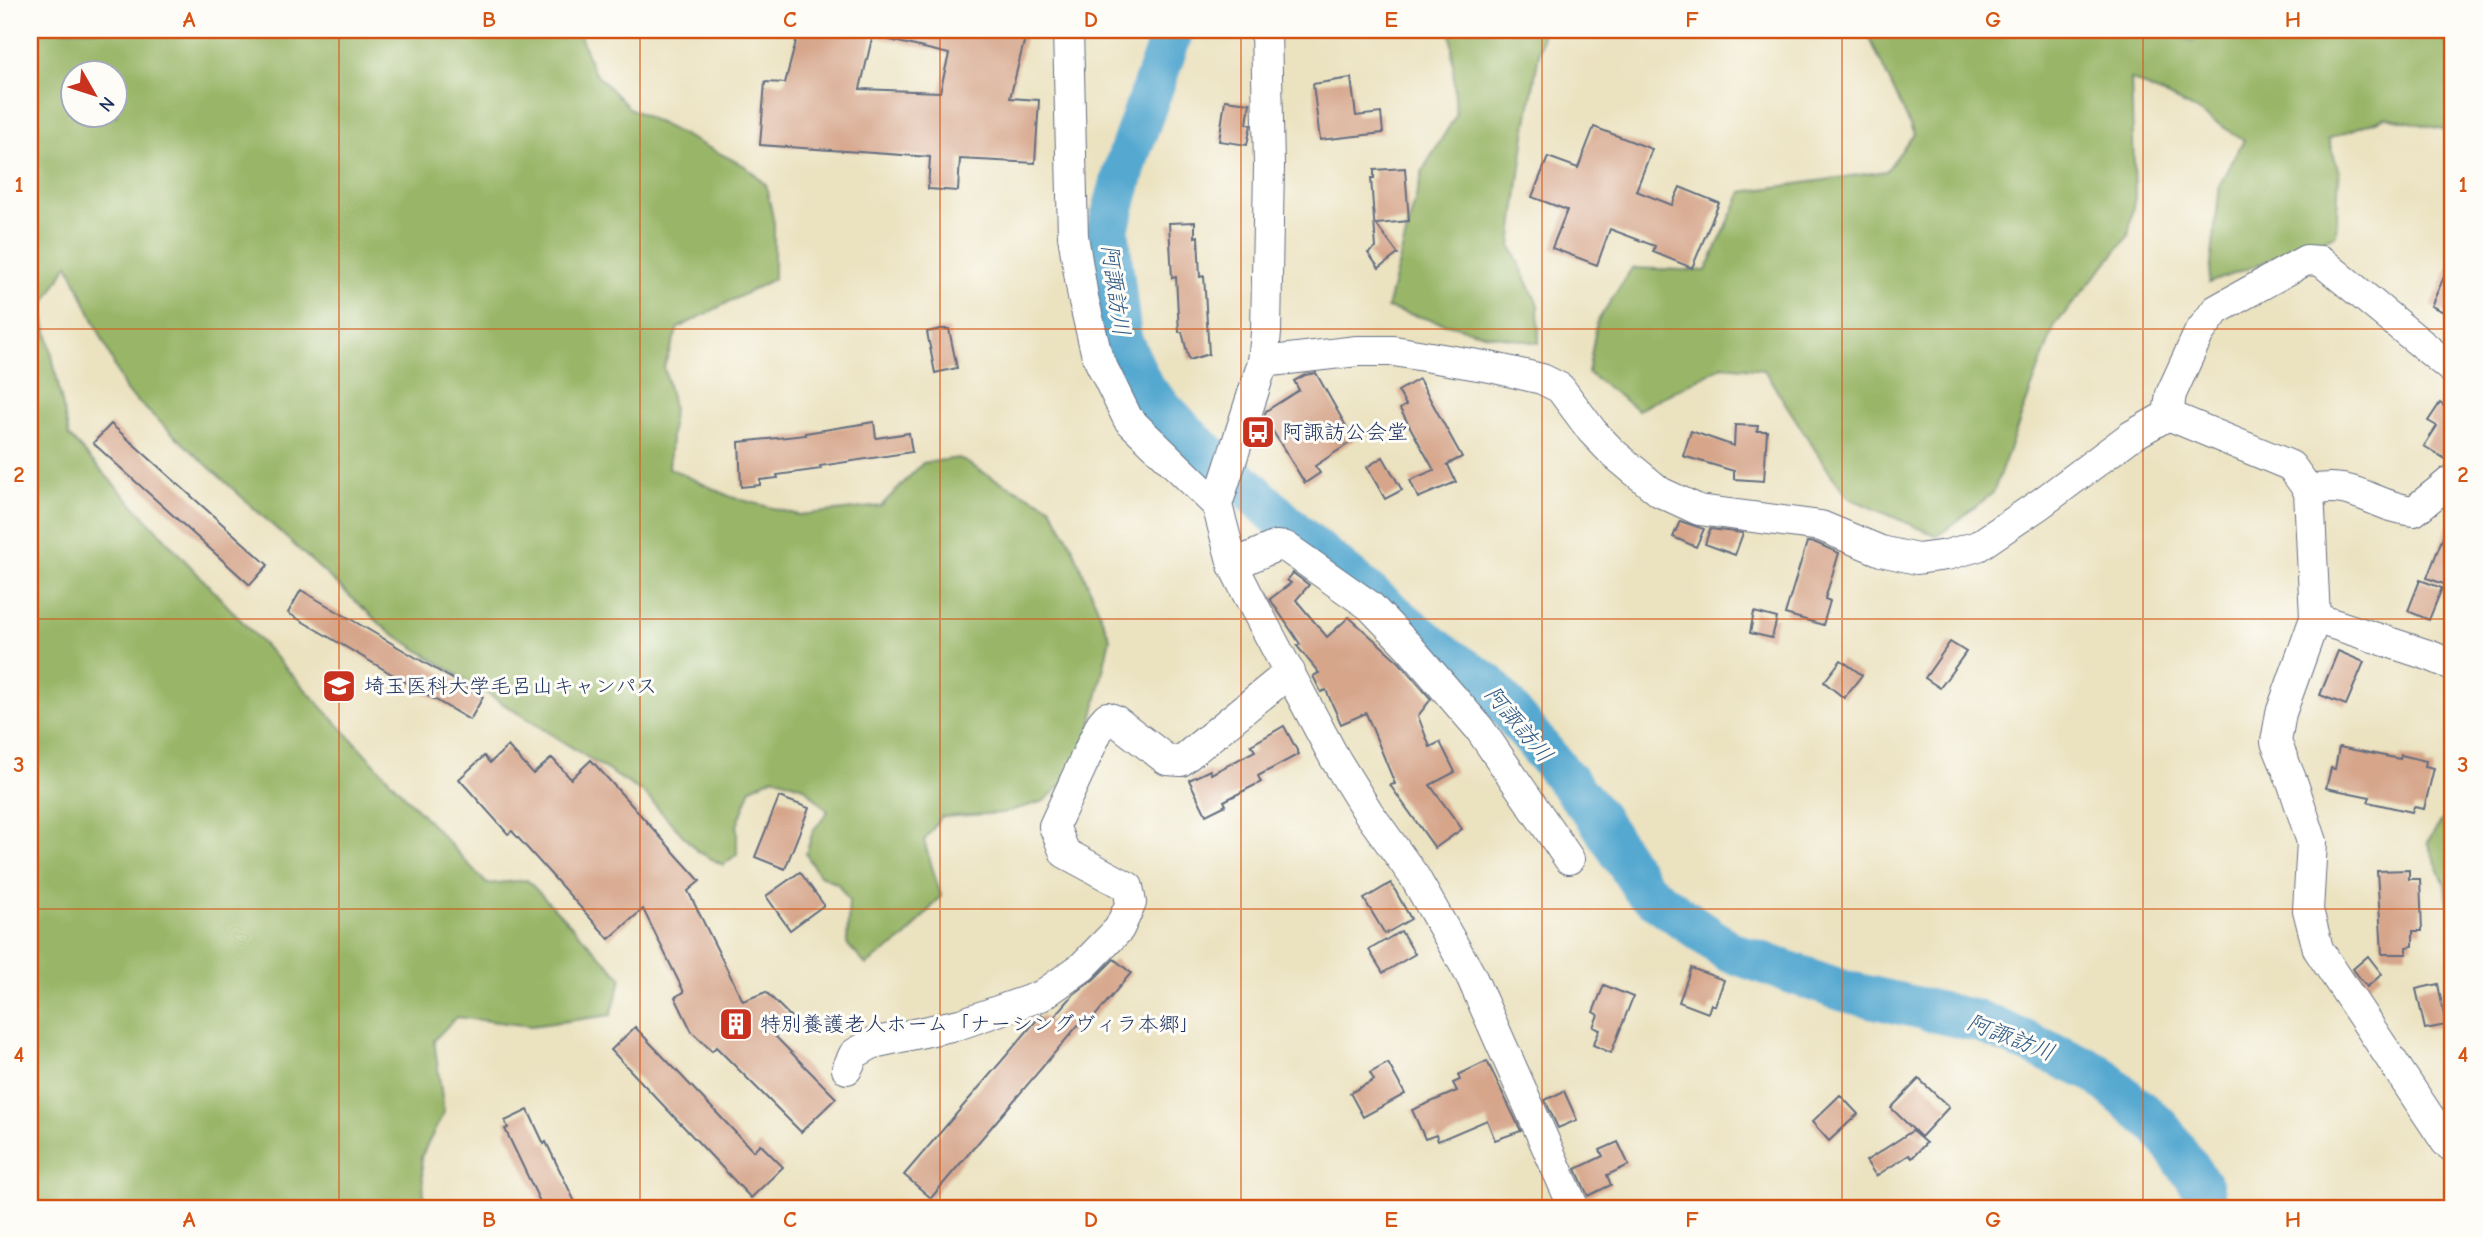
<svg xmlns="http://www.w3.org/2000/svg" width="2482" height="1238" viewBox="0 0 2482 1238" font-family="'Comic Neue','Klee One',sans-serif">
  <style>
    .forest { fill: #99b668; stroke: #5a7263; stroke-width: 2; fill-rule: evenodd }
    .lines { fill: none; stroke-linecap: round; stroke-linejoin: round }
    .river { stroke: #55a8d0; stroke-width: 42 }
    .building { fill: #d6a58a }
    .minor-casing { stroke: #646e80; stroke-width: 32 }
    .minor { stroke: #fff; stroke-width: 30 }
    .grid { fill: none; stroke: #d45514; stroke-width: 2; stroke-opacity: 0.55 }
    .labels { text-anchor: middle; stroke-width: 6; stroke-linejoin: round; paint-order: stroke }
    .poi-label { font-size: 21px; fill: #1b2f5e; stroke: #fdfcf7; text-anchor: start }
    .water-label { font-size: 23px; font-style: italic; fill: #2f5986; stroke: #fdfcf7 }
    .neatline { fill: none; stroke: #d45514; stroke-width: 2.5 }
    .grid-label { font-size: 23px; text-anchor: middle; font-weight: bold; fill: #d45514 }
  </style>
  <rect width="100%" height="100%" fill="#fdfcf7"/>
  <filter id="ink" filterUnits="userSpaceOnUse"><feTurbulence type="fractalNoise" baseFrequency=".0143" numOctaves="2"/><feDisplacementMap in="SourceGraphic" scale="14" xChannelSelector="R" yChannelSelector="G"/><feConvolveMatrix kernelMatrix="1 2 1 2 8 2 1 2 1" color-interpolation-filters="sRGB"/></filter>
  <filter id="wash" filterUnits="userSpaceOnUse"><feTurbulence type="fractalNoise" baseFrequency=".00686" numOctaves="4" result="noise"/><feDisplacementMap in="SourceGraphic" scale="28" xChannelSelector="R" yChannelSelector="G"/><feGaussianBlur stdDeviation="1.57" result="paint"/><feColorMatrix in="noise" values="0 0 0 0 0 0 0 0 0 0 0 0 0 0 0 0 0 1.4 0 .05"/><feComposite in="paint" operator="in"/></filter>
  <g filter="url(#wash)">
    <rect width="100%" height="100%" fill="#ebe2c0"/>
    <g class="forest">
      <path d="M30 30H578L593 71 629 108 745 166 766 185 774 223V279L678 328 664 367 673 406 669 468 731 497 799 515 881 506 923 463 959 458 993 478 1050 506 1072 546 1110 638 1090 730 1066 781 1044 801 1003 813 941 817 924 841 941 896 906 937 866 965 847 944 849 901 838 884 818 874 806 854 813 831 828 811 804 787 774 777 751 788 737 826V854L723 865 697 851 645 794 387 630 126 391 68 264 42 308 69 436 487 884 527 880 622 978 611 1015 531 1026 456 1017 434 1040 444 1112 421 1157 425 1208H30ZM74 74H116V116H74Z"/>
      <polygon points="1451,30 1543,30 1525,134 1511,246 1538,305 1539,343 1484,334 1387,308 1423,170 1456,115"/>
      <polygon points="1866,30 2162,30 2193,41 2215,30 2452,30 2452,131 2386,117 2328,139 2339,171 2336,235 2209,283 2220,184 2244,140 2194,109 2131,79 2135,196 2128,237 2055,325 1993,493 1938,536 1849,498 1830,473 1764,370 1723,366 1638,410 1588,373 1597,322 1632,268 1706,271 1742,192 1886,171 1914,134"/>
      <polygon points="2452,816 2452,919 2444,882 2427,842 2445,817"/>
    </g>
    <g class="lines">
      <polyline class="river" points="1173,30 1129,154 1108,229 1121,339 1144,389 1193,441 1242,482 1299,536 1440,652 1488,684 1597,817 1644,890 1728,951 1844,991 1981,1022 2095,1072 2159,1126 2203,1188 2206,1208"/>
    </g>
    <g id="blocks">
      <g class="building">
        <polygon points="799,30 874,30 860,89 940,92 949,54 877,37 878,30 1027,30 1010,98 1039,100 1035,163 960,159 958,191 928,189 930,157 760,145 765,82 785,83"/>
        <polygon points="1351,78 1356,116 1381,113 1383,133 1320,140 1313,84"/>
        <polygon points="1225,100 1250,103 1247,124 1251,125 1247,145 1219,141"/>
        <polygon points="1594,127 1652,149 1636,191 1672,205 1680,187 1719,203 1692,268 1653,252 1655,246 1610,229 1597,265 1552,248 1567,210 1532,197 1548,157 1578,168"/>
        <polygon points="1405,168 1409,221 1376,224 1398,254 1379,268 1368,253 1376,248 1371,178 1374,178 1374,170"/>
        <polygon points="1195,222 1195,237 1198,236 1200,277 1204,276 1209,354 1189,360 1182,332 1179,332 1176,277 1172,278 1169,223"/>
        <polygon points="2452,259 2452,316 2431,306"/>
        <polygon points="941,329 949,329 957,368 935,373 927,332"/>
        <polygon points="1316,373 1354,440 1315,466 1320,473 1305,483 1264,417 1266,411 1299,390 1294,381 1305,375"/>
        <polygon points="1419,379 1462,457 1446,465 1448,465 1456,482 1418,498 1410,480 1434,470 1400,409 1406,405 1398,391"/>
        <polygon points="2440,403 2448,409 2452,403 2452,463 2424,446 2437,426 2428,421"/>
        <polygon points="874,422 876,438 909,433 912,452 820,466 821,469 777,475 778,478 760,480 760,485 741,487 739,442 806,435 805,433"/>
        <polygon points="111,424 268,565 250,585 93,443"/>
        <polygon points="1735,425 1758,426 1757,431 1767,431 1764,481 1734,479 1734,471 1683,456 1691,431 1734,446"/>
        <polygon points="1383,457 1402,490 1385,499 1367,467"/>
        <polygon points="2451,516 2452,517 2452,587 2427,578"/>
        <polygon points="1680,521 1704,529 1696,547 1673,537"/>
        <polygon points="1710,529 1743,533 1735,555 1705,544"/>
        <polygon points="1807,542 1816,543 1839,553 1825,599 1830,601 1823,625 1785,614"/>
        <polygon points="1293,573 1309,585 1296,600 1327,637 1349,617 1399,662 1431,699 1418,716 1430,747 1440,742 1455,772 1430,785 1462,829 1435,848 1390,785 1395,784 1366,713 1341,724 1326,690 1321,692 1313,676 1319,673 1297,646 1300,644 1270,599 1291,583 1287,580"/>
        <polygon points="2420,580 2442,588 2429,620 2408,611"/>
        <polygon points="301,590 483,697 470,720 288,613"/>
        <polygon points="1754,612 1777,618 1772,638 1750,633"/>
        <polygon points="1950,642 1966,652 1940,688 1925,678"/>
        <polygon points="2338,651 2364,662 2346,705 2320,695"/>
        <polygon points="1841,660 1862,675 1844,698 1824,682"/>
        <polygon points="1284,726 1299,754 1258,776 1261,782 1224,801 1226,805 1206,815 1189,780 1210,770 1211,774 1255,751 1251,745"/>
        <polygon points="508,746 533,774 552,758 571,779 591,760 700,881 688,891 743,1001 766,992 791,1017 773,1034 836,1098 801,1132 716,1047 712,1051 692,1032 675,997 684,992 643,909 609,939 512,831 508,834 459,779 484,756 490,763"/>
        <polygon points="2339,747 2400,759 2401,755 2426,761 2425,766 2434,768 2424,809 2414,807 2412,812 2368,802 2370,797 2326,788 2331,768 2335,769"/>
        <polygon points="779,797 809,808 785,869 755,857"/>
        <polygon points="2409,870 2409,879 2420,879 2422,931 2413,931 2413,946 2407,947 2407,954 2382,954 2377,871"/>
        <polygon points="800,872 824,905 790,930 766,896"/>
        <polygon points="1391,883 1411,919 1385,934 1364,899"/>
        <polygon points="1401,931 1415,954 1383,973 1369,950"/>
        <polygon points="2368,956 2382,974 2367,987 2353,969"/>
        <polygon points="1114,959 1131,973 1091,1021 1085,1017 931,1198 904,1175 1041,1015 1050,1022 1074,994 1094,979"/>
        <polygon points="1691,968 1724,980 1715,1006 1711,1004 1708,1013 1679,1002"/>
        <polygon points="2438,984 2446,1025 2425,1029 2416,989"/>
        <polygon points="1604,985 1633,997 1611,1053 1593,1045 1600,1030 1593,1027 1598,1015 1593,1012"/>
        <polygon points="635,1027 753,1151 760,1144 783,1167 751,1198 611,1050"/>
        <polygon points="1487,1061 1521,1131 1495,1140 1487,1120 1438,1141 1436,1135 1425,1139 1412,1110 1457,1091 1453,1083 1460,1080 1458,1075"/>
        <polygon points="1388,1063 1405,1094 1363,1117 1350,1093 1374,1080 1370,1073"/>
        <polygon points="1919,1079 1949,1107 1921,1137 1891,1108"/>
        <polygon points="1564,1091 1577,1120 1558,1128 1545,1100"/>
        <polygon points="1840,1095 1858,1114 1829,1141 1812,1122"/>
        <polygon points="528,1110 544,1144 546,1142 578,1208 543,1208 505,1129 508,1128 505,1121"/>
        <polygon points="1912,1131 1926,1143 1912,1158 1909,1155 1876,1176 1866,1161"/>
        <polygon points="1618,1142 1629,1165 1607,1175 1611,1185 1588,1196 1576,1169 1603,1156 1600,1150"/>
      </g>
    </g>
  </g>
  <g filter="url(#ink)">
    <use href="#blocks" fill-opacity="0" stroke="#646e80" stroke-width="2"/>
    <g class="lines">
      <g class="minor-casing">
        <g id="minor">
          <polyline points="1068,30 1073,236 1083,297 1097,356 1128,419 1217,505"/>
          <polyline points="1266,30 1269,166 1266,333 1263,362 1217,505 1233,565 1247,593 1334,757 1368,812 1414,876 1471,976 1574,1208"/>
          <polyline points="1263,362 1357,351 1394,351 1490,367 1542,379 1560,388 1592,431 1613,453 1660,492 1699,510 1821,526 1881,551 1917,559 1947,555 1978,546 2040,504 2131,436 2168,415 2171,394 2199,333 2216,310 2306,260 2321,261 2452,369"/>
          <polyline points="2168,415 2291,466 2309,491 2315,618 2281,713 2276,742 2293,784 2312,842 2308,910 2318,949 2446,1142 2452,1147"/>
          <path d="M2309 491C2354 479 2373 507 2414 511L2452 480"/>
          <polyline points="1233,565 1276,546 1286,547 1370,606 1410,648 1479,728 1569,859"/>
          <polyline points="2315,618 2431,656 2452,665"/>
          <polyline points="847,1069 854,1054 873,1043 960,1024 1041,996 1082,967 1119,929 1131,903 1128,887 1065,853 1054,826 1101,724 1107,717 1115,720 1167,760 1181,761 1290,672"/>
        </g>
      </g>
      <use href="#minor" class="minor"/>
    </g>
  </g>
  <path class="grid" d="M339 30V1208M640 30V1208M940 30V1208M1241 30V1208M1542 30V1208M1842 30V1208M2143 30V1208M30 329H2452M30 619H2452M30 909H2452"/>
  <defs>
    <g id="bus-square" transform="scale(1.75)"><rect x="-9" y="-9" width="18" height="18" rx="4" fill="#c8321e" stroke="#fdfcf7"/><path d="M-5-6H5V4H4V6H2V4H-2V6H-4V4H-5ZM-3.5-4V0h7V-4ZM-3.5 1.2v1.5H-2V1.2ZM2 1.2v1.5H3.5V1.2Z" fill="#fff"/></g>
    <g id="university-square" transform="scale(1.75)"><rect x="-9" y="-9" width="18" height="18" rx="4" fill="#c8321e" stroke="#fdfcf7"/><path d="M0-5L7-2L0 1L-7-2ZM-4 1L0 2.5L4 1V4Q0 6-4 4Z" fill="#fff"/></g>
    <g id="building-square" transform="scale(1.75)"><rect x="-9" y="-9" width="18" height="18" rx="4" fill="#c8321e" stroke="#fdfcf7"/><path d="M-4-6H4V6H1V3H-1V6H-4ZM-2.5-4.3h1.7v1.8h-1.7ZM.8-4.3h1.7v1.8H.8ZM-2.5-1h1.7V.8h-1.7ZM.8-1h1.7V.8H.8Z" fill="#fff"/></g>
  </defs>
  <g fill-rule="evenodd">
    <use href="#bus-square" x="1258" y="432"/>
    <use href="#university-square" x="339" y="686"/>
    <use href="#building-square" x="736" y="1024"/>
  </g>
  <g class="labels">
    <g class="poi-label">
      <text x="1282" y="439">阿諏訪公会堂</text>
      <text x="364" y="693">埼玉医科大学毛呂山キャンパス</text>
      <text x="760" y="1031">特別養護老人ホーム「ナーシングヴィラ本郷」</text>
    </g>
    <g class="water-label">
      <text transform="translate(1116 290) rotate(82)" y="8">阿諏訪川</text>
      <text transform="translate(1519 724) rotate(50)" y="8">阿諏訪川</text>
      <text transform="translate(2011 1037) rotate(21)" y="8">阿諏訪川</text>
    </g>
  </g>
  <rect width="2482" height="1238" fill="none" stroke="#fdfcf7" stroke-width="77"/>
  <g transform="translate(94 94) rotate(129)"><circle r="33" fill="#fdfcf7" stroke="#a3aaba" stroke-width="2"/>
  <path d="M0-5L12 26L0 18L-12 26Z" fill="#c8321e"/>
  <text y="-10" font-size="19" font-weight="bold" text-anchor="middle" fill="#1b2f5e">N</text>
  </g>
  <rect x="38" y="38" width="2406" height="1162" class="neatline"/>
  <g class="grid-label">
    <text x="189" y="27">A</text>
    <text x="489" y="27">B</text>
    <text x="790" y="27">C</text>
    <text x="1091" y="27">D</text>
    <text x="1391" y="27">E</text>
    <text x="1692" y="27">F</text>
    <text x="1993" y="27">G</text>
    <text x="2293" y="27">H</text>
    <text x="19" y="192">1</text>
    <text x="2463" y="192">1</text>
    <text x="19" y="482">2</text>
    <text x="2463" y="482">2</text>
    <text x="19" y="772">3</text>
    <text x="2463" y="772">3</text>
    <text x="19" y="1062">4</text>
    <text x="2463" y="1062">4</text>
    <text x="189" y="1227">A</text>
    <text x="489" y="1227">B</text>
    <text x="790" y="1227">C</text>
    <text x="1091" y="1227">D</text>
    <text x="1391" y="1227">E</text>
    <text x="1692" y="1227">F</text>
    <text x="1993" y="1227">G</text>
    <text x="2293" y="1227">H</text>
  </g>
</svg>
